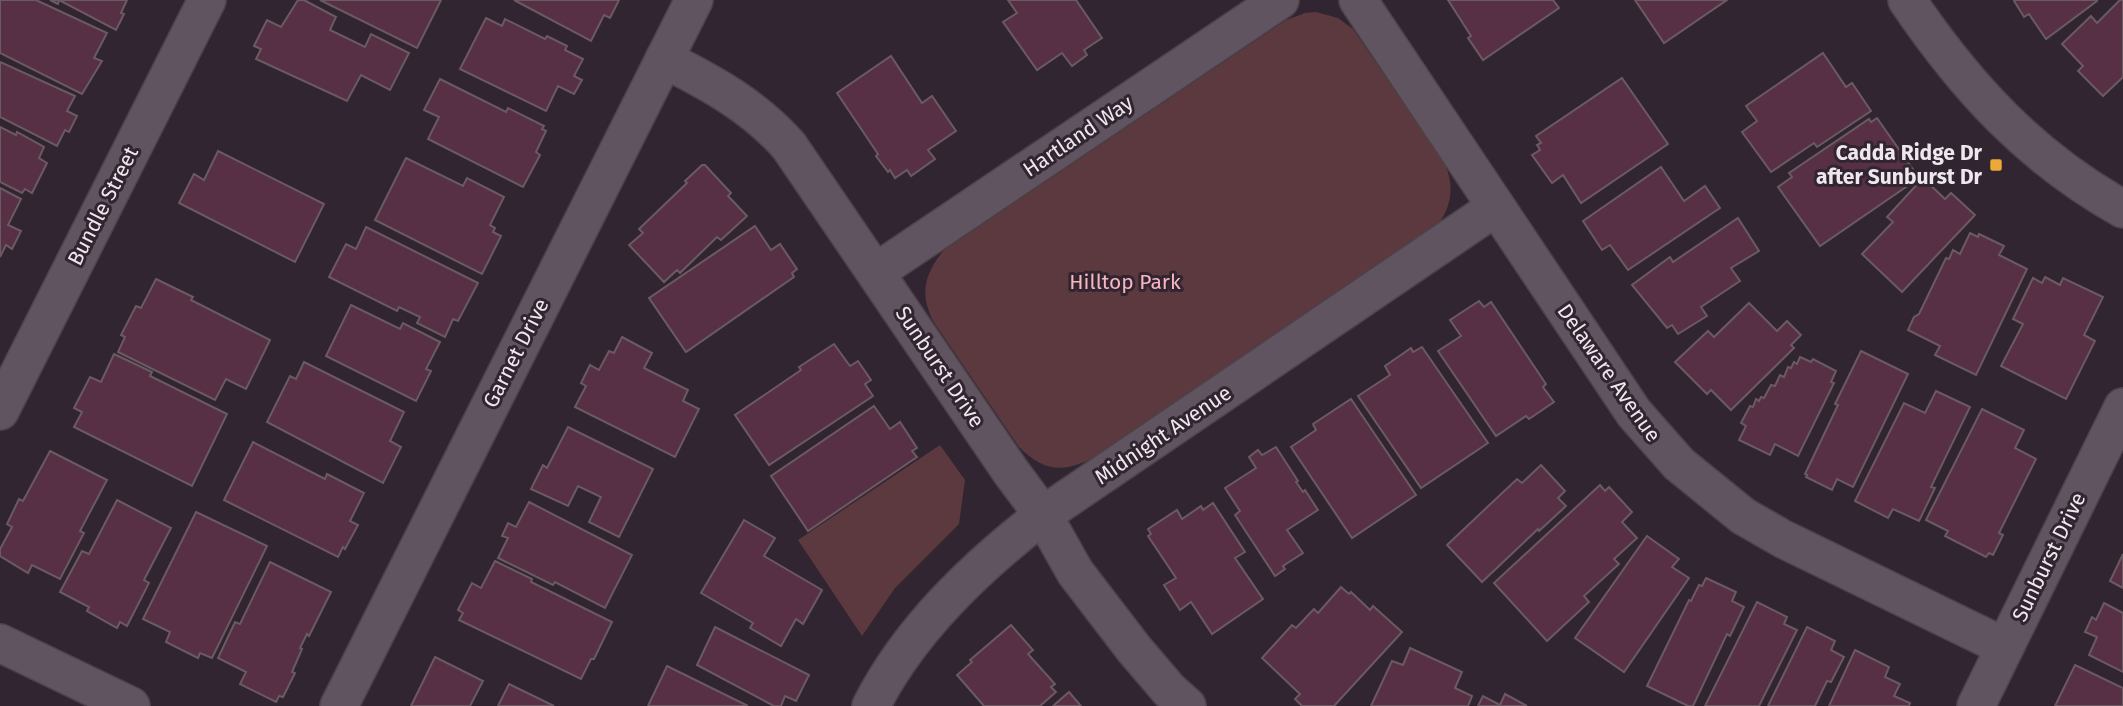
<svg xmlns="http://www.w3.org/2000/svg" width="2123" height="706" viewBox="0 0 2123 706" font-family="'Fira Sans',sans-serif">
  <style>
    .green { fill: #5c393e }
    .building { fill: #583045; stroke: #6a5a62; stroke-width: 2 }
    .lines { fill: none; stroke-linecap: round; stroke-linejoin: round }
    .minor-casing { stroke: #4c424b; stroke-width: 40 }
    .minor { stroke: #605460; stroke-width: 37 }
    .poi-dot { fill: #eca93a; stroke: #302530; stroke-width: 2.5 }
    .labels { text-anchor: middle; stroke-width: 6; stroke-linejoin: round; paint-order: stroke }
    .street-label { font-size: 21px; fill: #efe7ee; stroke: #302530 }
    .poi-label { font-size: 21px; font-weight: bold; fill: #efe7ee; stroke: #302530; text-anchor: end }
    .park-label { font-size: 21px; fill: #f8b6bf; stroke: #302530 }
  </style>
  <rect width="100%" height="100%" fill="#302530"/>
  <g class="green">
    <path d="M1316 12 1338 18 1353 29 1445 164C1454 185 1452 203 1440 222L1091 459C1062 473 1043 471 1019 447L933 321C919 293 925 273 944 250L1286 20 1305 13Z"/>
    <polygon points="940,445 965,480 959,524 895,588 862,636 798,540"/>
  </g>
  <g class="building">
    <polygon points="0,0 36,0 107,33 94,58 102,61 82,94 0,53"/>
    <polygon points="50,0 127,0 121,13 124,14 116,30 59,0 58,4"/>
    <polygon points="298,0 304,0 336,17 330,30 365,47 371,34 409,53 390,90 361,75 347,101 256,59 261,49 254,46 267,20 281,27"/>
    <polygon points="320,0 441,0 417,48"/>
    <polygon points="514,0 619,0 610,18 604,15 591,41"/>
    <polygon points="1008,0 1076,0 1102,38 1084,50 1087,55 1072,66 1062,53 1037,70 1003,22 1017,13"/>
    <polygon points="1448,0 1553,0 1559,8 1483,60 1468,38 1471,36"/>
    <polygon points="1635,0 1727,0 1664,43"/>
    <polygon points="2015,0 2097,0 2097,1 2046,39 2029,14 2024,17 2014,1"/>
    <polygon points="2120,0 2123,0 2123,77 2103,96 2078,71 2083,66 2062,44 2091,16 2097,23"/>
    <polygon points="486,18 502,26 505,19 545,39 547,36 567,46 565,50 583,59 574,76 582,80 574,94 558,86 546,111 460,69"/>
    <polygon points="1823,53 1846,87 1852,83 1871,111 1817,147 1814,143 1771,172 1742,132 1757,121 1746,106"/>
    <polygon points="891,56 922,103 932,96 956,131 928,150 935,159 911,176 907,170 895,178 890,170 888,172 876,156 878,154 837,93"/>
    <polygon points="0,62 75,96 67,111 77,116 69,132 65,130 57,146 0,117"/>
    <polygon points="1622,78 1668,144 1581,203 1563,175 1552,183 1532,155 1540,150 1537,145 1541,143 1536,136"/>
    <polygon points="440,79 506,112 508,108 544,126 542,129 546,131 536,152 540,155 523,187 428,139 439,117 424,110"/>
    <polygon points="1877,118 1919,178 1820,246 1778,187 1792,177 1789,173 1869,119 1871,122"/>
    <polygon points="0,127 16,135 17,132 44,147 39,158 47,163 32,193 25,189 22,193 0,182"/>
    <polygon points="218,151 324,204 295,262 179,203 194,174 204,180"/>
    <polygon points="406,158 463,186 467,178 504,197 490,225 495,228 493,232 501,236 482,274 375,220"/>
    <polygon points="702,165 705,165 731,193 728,196 747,216 721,240 717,237 680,273 677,270 664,282 629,245 643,233 639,229 687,183 685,181"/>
    <polygon points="1661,167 1684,201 1705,186 1720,208 1628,270 1610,245 1602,250 1583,221"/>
    <polygon points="1923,178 1945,199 1951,193 1975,215 1902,292 1862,254 1893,222 1887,217"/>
    <polygon points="0,188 21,199 8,225 21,231 12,249 6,245 0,257"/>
    <polygon points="1738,218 1759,251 1731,268 1740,281 1701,307 1707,316 1678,334 1672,325 1667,328 1632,285 1670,257 1673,262"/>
    <polygon points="755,226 771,250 780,244 797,269 792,273 794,277 686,352 649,298"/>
    <polygon points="366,227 478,283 458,321 453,319 445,337 417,323 420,317 399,307 397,311 329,277 346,244 356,249"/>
    <polygon points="1970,233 1978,237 1979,234 2004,246 1999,255 2027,269 1976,375 1935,355 1940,346 1908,330 1914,317 1919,314 1946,258 1949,259 1953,250 1960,254"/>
    <polygon points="2045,277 2060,285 2063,278 2103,297 2084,335 2095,341 2066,399 2001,366 2023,324 2013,319 2033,278 2042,283"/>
    <polygon points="156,279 193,297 191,300 270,340 246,389 226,379 215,400 118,352 125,337 121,335 136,306 141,308"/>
    <polygon points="1479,301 1484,307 1491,302 1546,384 1543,387 1554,402 1529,419 1526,416 1496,436 1438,351 1461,336 1450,320"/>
    <polygon points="1749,303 1777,331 1787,321 1801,335 1791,345 1794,348 1731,410 1711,390 1707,394 1675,362 1708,331 1714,337"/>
    <polygon points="351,305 400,329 403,323 440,342 426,369 431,371 416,401 326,356"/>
    <polygon points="622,337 652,353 644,368 688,390 683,401 699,409 675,457 575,407 586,386 581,383 590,365 599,370 609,351 614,353"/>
    <polygon points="834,344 850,366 858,361 871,380 865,384 873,396 769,465 735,415 801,370 799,367"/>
    <polygon points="1422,347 1488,443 1421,488 1358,396 1390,375 1385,366 1411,348 1413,352"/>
    <polygon points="1861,351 1908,374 1853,487 1837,479 1832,490 1806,477 1807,475 1805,474 1838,405 1835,404"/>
    <polygon points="114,354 152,372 150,376 227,414 192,486 74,427 82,412 74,408 90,377 101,382"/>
    <polygon points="1800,357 1811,362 1813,359 1836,371 1831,382 1834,383 1798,456 1775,444 1770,455 1739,440 1746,426 1741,423 1750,406 1753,407 1756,399 1759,401 1761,397 1764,398 1771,385 1775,386 1780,375 1784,377 1788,367 1791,368 1794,362 1797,364"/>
    <polygon points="304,362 404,412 390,441 401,447 383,483 267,422 290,376 296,379"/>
    <polygon points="1936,391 1970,407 1931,487 1935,488 1919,521 1893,509 1888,518 1855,501 1904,403 1925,413"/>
    <polygon points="1351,399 1416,495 1352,538 1291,447 1316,430 1313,424"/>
    <polygon points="874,406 890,429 900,422 917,448 912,451 917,457 808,531 771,476"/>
    <polygon points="1982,409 2024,430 2015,448 2036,459 1999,533 2003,535 1993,555 1989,553 1986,557 1945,536 1948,531 1926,520"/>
    <polygon points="568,427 653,469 619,537 589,522 601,497 578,486 568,506 531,489 543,465 547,468"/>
    <polygon points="253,442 325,479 327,474 364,493 350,521 358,525 345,549 343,547 338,557 224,500"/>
    <polygon points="1276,447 1298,481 1296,482 1303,492 1305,490 1318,510 1287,530 1303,553 1283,566 1285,569 1275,576 1235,515 1240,511 1225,488 1256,468 1249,457 1258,450 1262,455"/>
    <polygon points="50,451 107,480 80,531 84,533 60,579 32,565 28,573 0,556 0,549 12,527 7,524 19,499 23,501"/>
    <polygon points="1541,465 1565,491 1558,498 1566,506 1539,531 1538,529 1482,582 1447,545 1517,479 1522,483"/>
    <polygon points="1600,485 1605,491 1609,487 1632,512 1622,522 1637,538 1614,559 1619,564 1584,596 1589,602 1547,641 1494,583"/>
    <polygon points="117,500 171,528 144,580 149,583 127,626 120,622 117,628 87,611 89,607 60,592 82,551 89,554"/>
    <polygon points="529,502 632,555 605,608 555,582 553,585 498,558 508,538 502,536 508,523 516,527"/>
    <polygon points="1213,503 1245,552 1235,558 1263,599 1212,634 1191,602 1180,610 1164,585 1176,578 1148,536 1151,534 1148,529 1177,510 1182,519 1201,506 1203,510"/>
    <polygon points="196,512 267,546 212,658 200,653 198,658 166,642 170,632 143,619"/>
    <polygon points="744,520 775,538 764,556 822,590 803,624 796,619 781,646 750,628 753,623 701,593"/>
    <polygon points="1647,536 1679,559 1672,567 1689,578 1624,672 1575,638"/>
    <polygon points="2123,554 2123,588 2110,581"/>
    <polygon points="495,561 532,579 531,582 612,622 594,659 591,659 581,679 459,620 463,613 458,610 472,583 481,588"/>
    <polygon points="270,562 331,592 309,636 307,634 300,648 302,649 292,672 295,673 283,697 279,696 276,702 240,684 246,672 218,658 235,622 240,624"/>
    <polygon points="1706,578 1736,592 1732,601 1744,607 1730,636 1727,634 1693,706 1688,706 1647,686 1689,600 1691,601 1699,585 1702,586"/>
    <polygon points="1341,587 1349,594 1351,592 1370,610 1373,606 1402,632 1334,706 1302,706 1295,699 1300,694 1262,658 1292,625 1296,628 1314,609 1318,613"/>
    <polygon points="1757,602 1787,617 1784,624 1797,630 1759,706 1705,706"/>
    <polygon points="2104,603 2123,613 2123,672 2089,655 2097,637 2085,632 2092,617 2096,620"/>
    <polygon points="1011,625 1033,650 1028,654 1055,684 1051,687 1056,692 1040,706 984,706 957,675 972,662 970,660"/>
    <polygon points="715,627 809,675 796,701 785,696 781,706 774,706 697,665"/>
    <polygon points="1807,627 1835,641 1831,650 1844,657 1831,682 1827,681 1815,706 1768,706"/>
    <polygon points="1410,648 1462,672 1455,688 1472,696 1468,706 1371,706 1392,661 1403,665"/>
    <polygon points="1855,650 1889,667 1885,677 1900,684 1894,696 1910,703 1909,706 1829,706"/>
    <polygon points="435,657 483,681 470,706 411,706"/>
    <polygon points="2075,665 2123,688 2123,706 2055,706"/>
    <polygon points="667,666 748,706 648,706"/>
    <polygon points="509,684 554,706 498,706"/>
    <polygon points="1069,692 1081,706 1053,706"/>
    <polygon points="1505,694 1527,706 1478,706 1483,696 1500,705"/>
  </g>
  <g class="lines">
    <g class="minor-casing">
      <g id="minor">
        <polyline points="1358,0 1634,413 1679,464 1743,516 1783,539 2005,647"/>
        <path d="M1907 0C1966 87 2030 157 2123 209"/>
        <path d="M664 59C711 83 754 106 789 146L1011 472 1043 515 1075 572 1134 649 1169 690 1187 706"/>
        <polyline points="876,272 1280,0"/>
        <polyline points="0,411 207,0"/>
        <polyline points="0,643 131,706"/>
        <polyline points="339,706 694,0"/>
        <path d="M871 706C910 629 976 567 1043 515L1496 207"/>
        <polyline points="1976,706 2123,407"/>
      </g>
    </g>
    <use href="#minor" class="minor"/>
  </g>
  <rect class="poi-dot" x="1989" y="158" width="14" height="14" rx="3.5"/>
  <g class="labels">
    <g class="street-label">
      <text transform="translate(1078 136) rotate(-34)" y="7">Hartland Way</text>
      <text transform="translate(103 206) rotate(-63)" y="7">Bundle Street</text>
      <text transform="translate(516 353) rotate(-63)" y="7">Garnet Drive</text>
      <text transform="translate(940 367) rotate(56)" y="7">Sunburst Drive</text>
      <text transform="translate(1609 373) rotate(55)" y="7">Delaware Avenue</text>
      <text transform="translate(1163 435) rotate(-34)" y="7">Midnight Avenue</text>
      <text transform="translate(2049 557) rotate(-64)" y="7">Sunburst Drive</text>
    </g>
    <g class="poi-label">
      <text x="1982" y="160">Cadda Ridge Dr<tspan x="1982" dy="24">after Sunburst Dr</tspan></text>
    </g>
    <g class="park-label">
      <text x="1125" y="289">Hilltop Park</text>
    </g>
  </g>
</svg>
